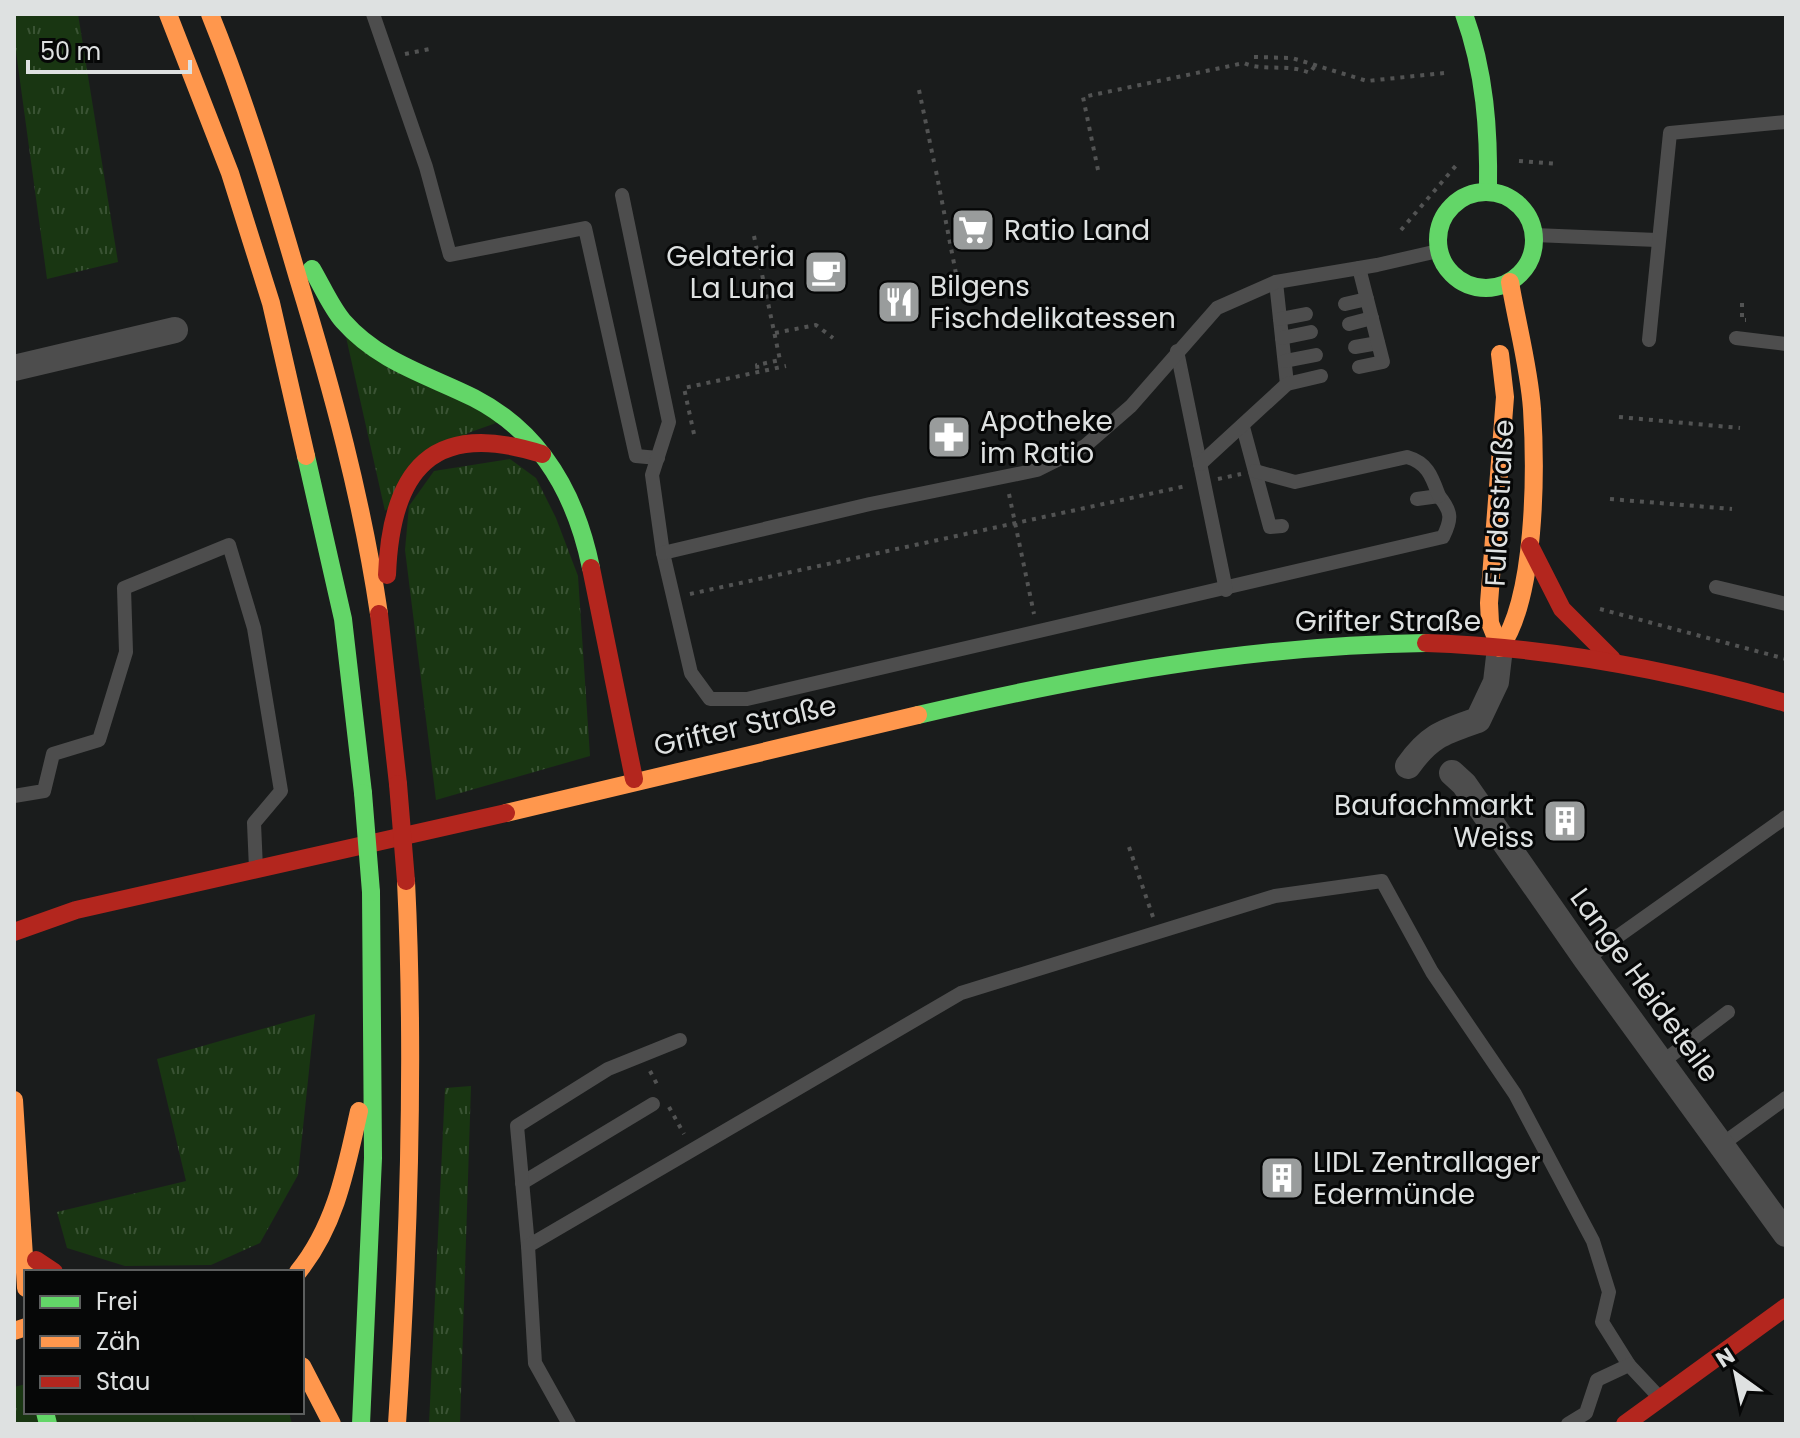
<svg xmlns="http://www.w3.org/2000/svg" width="1800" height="1438" viewBox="0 0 1800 1438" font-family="Poppins,sans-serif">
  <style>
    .grass { fill: url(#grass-tufts) }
    .forest { fill: url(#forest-firs) }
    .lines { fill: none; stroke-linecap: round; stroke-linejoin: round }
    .path { stroke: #525353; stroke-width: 4; stroke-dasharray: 4 6; stroke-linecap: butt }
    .lane { stroke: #4d4d4d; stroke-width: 14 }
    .street { stroke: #4d4d4d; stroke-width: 26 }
    .fast { stroke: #63d668; stroke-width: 18 }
    .slow { stroke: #ff974d; stroke-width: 18 }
    .jam { stroke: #b3261e; stroke-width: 18 }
    .fast-bridge { stroke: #63d668; stroke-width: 18 }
    .jam-bridge { stroke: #b3261e; stroke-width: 18 }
    .labels { text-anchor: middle; stroke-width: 6; stroke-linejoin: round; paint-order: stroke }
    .poi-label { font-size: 28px; fill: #dee1e1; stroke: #060707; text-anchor: start }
    .street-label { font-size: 28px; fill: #dee1e1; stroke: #060707 }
  </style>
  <defs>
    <pattern id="grass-tufts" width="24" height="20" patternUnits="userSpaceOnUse" patternTransform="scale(2)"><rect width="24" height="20" fill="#193612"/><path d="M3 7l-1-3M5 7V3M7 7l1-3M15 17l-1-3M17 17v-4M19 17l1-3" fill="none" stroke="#3a5334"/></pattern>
    <pattern id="forest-firs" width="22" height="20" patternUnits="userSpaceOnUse" patternTransform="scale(2)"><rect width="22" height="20" fill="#193612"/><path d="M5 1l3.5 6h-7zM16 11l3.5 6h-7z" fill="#3a5334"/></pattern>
  </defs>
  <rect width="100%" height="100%" fill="#1a1c1c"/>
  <g class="grass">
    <polygon points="14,14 78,14 118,262 47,279 14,37"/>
    <polygon points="346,337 499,422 468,433 385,511"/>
    <polygon points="510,459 536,478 556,518 578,576 590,756 436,800 405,550 409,506 434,471"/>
    <polygon points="315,1014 298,1175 260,1243 211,1265 125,1266 67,1248 57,1212 186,1181 157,1059"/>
    <polygon points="471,1086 460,1424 429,1424 445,1088"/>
    <polygon points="26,1384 26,1412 191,1412 197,1424 14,1424 14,1387"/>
  </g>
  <polygon class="forest" points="191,1412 289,1412 292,1424 197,1424"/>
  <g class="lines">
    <g class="path">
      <polyline points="405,54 430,49"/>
      <polyline points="1254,57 1292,58 1367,81 1444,73"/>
      <polyline points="919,90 934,162"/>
      <polyline points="1519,161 1558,164"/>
      <path d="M1098 170 1083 97 1244 63C1264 72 1287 63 1310 73L1316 64"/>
      <polyline points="936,171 959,289"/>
      <polyline points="1401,230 1459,162"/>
      <polyline points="754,236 780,360 757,365 758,372"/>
      <polyline points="1742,303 1742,320 1746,320"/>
      <polyline points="775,333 816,325 833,338"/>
      <polyline points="1619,417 1740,428"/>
      <polyline points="694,434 684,388 786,366"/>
      <polyline points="1218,479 1241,474"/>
      <polyline points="1009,494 1034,614"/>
      <polyline points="1610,499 1732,509"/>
      <polyline points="690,594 1186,486"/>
      <polyline points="1600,609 1786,659"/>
      <polyline points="1129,847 1153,917"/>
      <polyline points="650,1071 659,1088"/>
      <polyline points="669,1107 684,1134"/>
    </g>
    <g class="lane">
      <polyline points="373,14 426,167 450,255 585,228 636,456 658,458"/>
      <path d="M622 195 669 422 652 475 663 553 691 673 710 699H747L1443 537C1452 519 1452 512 1439 496L1417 499"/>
      <polyline points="1534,235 1657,240"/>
      <polyline points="1276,282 1287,384"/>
      <polyline points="1345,304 1367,299"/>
      <polyline points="1280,319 1306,314"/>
      <polyline points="1349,324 1372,318"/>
      <polyline points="1282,338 1311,332"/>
      <polyline points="1736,338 1786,344"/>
      <polyline points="1649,340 1670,133 1786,122"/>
      <polyline points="1355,347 1378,343"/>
      <polyline points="1177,351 1226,590"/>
      <polyline points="1285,361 1316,355"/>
      <polyline points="1359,367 1383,362 1359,268"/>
      <polyline points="1243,427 1270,527 1282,526"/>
      <polyline points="1200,464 1287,384 1321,376"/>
      <path d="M1255 471 1295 482 1407 457C1428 463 1432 477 1439 496"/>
      <polyline points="663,553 870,504 1037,470 1085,446 1131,406 1217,308 1276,282 1377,265 1438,251"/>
      <polyline points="1716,587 1786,604"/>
      <polyline points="14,796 44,791 53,754 99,740 126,652 124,588 229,545 254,628 281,791 254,823 256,869"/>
      <polyline points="1586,959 1786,817"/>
      <polyline points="1661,1063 1728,1012"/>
      <polyline points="1721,1145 1786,1098"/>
      <polyline points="522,1183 653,1104"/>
      <polyline points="528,1246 517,1126 608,1069 680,1040"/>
      <polyline points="569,1424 535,1363 528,1246 961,993 1275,896 1382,881 1432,972 1515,1094 1593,1241 1609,1292 1602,1322 1629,1365"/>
      <polyline points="1568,1424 1586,1413 1597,1380 1629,1365 1660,1398"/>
    </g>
    <g class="street">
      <polyline points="14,368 175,330"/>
      <path d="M1408 766C1430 735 1444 732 1478 720L1496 682 1500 648"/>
      <polyline points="1452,773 1464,784 1586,959 1786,1234"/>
    </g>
    <g class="fast">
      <path d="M1464 14C1485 72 1489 130 1488 191"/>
      <circle cx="1486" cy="240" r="48"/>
      <path d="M312 269C322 286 331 307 343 321 379 362 428 375 474 398 542 433 576 495 591 568"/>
      <polyline points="306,456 343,619 363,793"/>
      <path d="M918 715C1085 676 1253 645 1426 643"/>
      <polyline points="45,1412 48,1424"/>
      <polyline points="361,1424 373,1158 371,892"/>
    </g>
    <g class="slow">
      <polyline points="168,14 230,173 271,303 306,456"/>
      <path d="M210 14C245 100 272 189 298 278 332 389 362 499 379 614"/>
      <polyline points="1500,354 1505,397 1489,603 1490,623 1500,648"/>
      <path d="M1500 648C1536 598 1536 471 1532 409 1529 367 1517 324 1510 282"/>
      <polyline points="506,813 918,715"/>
      <polyline points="14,1100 26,1288"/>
      <path d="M298 1272C336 1225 346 1169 359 1111"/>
      <polyline points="14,1331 26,1327"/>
      <polyline points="302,1366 332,1424"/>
      <path d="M397 1424C409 1243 415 1062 406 881"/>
    </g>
    <g class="jam">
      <polyline points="1530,546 1562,609 1612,659"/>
      <polyline points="591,568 634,779"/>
      <path d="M387 575C391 470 432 419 542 454"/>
      <polyline points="379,614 398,784"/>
      <path d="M1426 643C1549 647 1667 669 1786 703"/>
      <polyline points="14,932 76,910 506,813"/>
      <polyline points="36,1260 54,1272"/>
      <polyline points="1625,1424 1786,1307"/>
    </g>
    <polyline class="fast-bridge" points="363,793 371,892"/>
    <polyline class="jam-bridge" points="398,784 406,881"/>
  </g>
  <defs>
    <g id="supermarket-square" transform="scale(2.3)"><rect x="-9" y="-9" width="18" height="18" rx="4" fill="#999c9c" stroke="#060707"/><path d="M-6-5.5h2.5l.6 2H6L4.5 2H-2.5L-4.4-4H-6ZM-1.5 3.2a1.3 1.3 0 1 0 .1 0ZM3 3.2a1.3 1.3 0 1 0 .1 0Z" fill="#fff"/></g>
    <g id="cafe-square" transform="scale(2.3)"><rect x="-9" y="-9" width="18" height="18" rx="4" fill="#999c9c" stroke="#060707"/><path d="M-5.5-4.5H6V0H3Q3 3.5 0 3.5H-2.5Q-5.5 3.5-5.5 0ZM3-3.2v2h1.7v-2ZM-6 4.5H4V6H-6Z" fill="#fff"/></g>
    <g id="restaurant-square" transform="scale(2.3)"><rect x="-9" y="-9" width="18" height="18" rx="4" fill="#999c9c" stroke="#060707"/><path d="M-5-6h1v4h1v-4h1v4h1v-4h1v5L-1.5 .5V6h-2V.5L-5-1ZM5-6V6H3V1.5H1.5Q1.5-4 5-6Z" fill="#fff"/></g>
    <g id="pharmacy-square" transform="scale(2.3)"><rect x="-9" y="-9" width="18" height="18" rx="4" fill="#999c9c" stroke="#060707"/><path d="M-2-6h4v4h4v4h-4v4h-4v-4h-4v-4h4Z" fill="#fff"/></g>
    <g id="building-square" transform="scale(2.3)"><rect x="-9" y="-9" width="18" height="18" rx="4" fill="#999c9c" stroke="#060707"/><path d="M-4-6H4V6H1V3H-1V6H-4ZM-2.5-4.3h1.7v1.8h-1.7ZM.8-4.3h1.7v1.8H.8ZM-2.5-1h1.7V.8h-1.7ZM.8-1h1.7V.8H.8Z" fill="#fff"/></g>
  </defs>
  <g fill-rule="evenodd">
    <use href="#supermarket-square" x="973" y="230"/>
    <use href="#cafe-square" x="826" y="272"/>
    <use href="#restaurant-square" x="899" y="302"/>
    <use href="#pharmacy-square" x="949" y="437"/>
    <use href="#building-square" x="1565" y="821"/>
    <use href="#building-square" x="1282" y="1178"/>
  </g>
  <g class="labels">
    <g class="poi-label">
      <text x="1004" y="240">Ratio Land</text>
      <text x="795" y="266" text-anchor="end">Gelateria<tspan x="795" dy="32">La Luna</tspan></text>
      <text x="930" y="296">Bilgens<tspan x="930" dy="32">Fischdelikatessen</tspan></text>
      <text x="980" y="431">Apotheke<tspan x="980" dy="32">im Ratio</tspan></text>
      <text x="1534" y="815" text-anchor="end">Baufachmarkt<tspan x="1534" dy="32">Weiss</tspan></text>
      <text x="1313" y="1172">LIDL Zentrallager<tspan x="1313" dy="32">Edermünde</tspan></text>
    </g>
    <g class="street-label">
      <text transform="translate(1499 503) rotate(-87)" y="10">Fuldastraße</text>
      <text x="1388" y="631">Grifter Straße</text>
      <text transform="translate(745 725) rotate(-13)" y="10">Grifter Straße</text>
      <text transform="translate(1645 985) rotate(54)" y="10">Lange Heideteile</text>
    </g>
  </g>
  <rect width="1800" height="1438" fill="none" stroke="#dee1e1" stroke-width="32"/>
  <rect x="24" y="1270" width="280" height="144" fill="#060707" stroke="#5c5e5e" stroke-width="2"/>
  <rect x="40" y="1296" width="40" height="12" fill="#63d668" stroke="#5c5e5e" stroke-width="2"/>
  <text x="96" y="1310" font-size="24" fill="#dee1e1">Frei</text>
  <rect x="40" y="1336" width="40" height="12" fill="#ff974d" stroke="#5c5e5e" stroke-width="2"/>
  <text x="96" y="1350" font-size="24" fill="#dee1e1">Zäh</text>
  <rect x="40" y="1376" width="40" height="12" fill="#b3261e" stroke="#5c5e5e" stroke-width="2"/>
  <text x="96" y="1390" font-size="24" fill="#dee1e1">Stau</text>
  <g transform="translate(1736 1374) rotate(327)" stroke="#060707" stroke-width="6" paint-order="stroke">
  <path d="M0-6L14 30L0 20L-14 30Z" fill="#dee1e1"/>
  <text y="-12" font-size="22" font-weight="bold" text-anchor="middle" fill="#dee1e1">N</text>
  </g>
  <path d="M28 60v12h162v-12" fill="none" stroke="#dee1e1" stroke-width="4"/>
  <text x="40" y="60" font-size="24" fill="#dee1e1" stroke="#060707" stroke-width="6" paint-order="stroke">50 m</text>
</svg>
